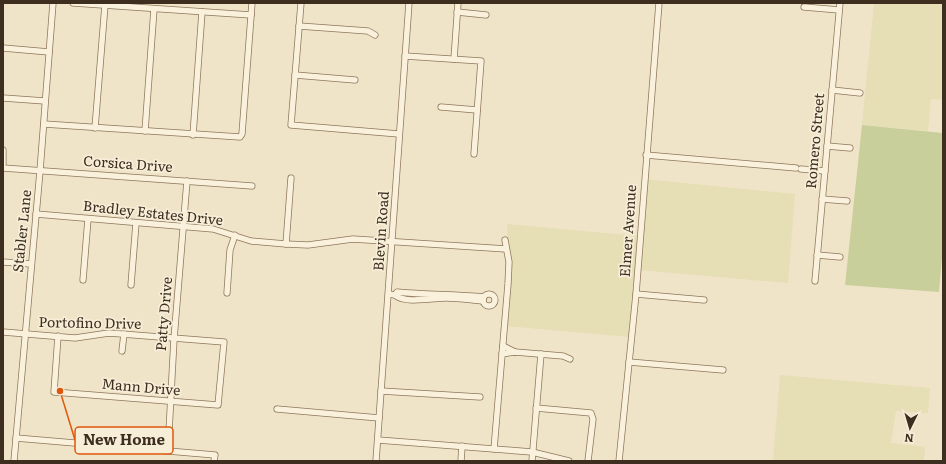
<svg xmlns="http://www.w3.org/2000/svg" width="946" height="464" viewBox="0 0 946 464" font-family="Literata,serif">
  <style>
    .farmland { fill: #e6deb5 }
    .green { fill: #c9cf9b }
    .lines { fill: none; stroke-linecap: round; stroke-linejoin: round }
    .minor-casing { stroke: #8d765c; stroke-width: 7 }
    .minor { stroke: #faf1dc; stroke-width: 5.5 }
    .labels { text-anchor: middle; stroke-width: 3.5; stroke-linejoin: round; paint-order: stroke }
    .street-label { font-size: 14px; fill: #3d2e20; stroke: #f7eed8 }
    .leader { fill: none; stroke: #df570d; stroke-width: 1.5 }
    .callout-dot { fill: #df570d; stroke: #f7eed8; stroke-width: 1.5 }
    .callout { fill: #f7eed8; stroke: #df570d; stroke-width: 1.5 }
    .callout-label { font-size: 15px; text-anchor: middle; font-weight: bold; fill: #3d2e20 }
  </style>
  <rect width="100%" height="100%" fill="#f0e4c8"/>
  <g class="farmland">
    <polygon points="874,3 943,3 943,100 931,99 928,131 862,125"/>
    <polygon points="644,179 795,194 788,283 637,270"/>
    <polygon points="507,224 638,236 629,337 505,326 509,284"/>
    <polygon points="780,375 930,388 928,413 896,411 891,443 925,447 924,461 773,461"/>
  </g>
  <polygon class="green" points="862,125 943,133 943,246 939,292 845,285"/>
  <g class="lines">
    <g class="minor-casing">
      <g id="minor">
        <polyline points="73,3 251,15"/>
        <polyline points="301,3 291,125 399,134"/>
        <polyline points="804,7 839,10"/>
        <polyline points="457,12 486,15"/>
        <polyline points="299,26 368,31 375,35"/>
        <polyline points="3,48 49,52"/>
        <polyline points="405,56 481,61 474,154"/>
        <polyline points="454,59 458,3"/>
        <polyline points="295,75 355,80"/>
        <polyline points="832,90 860,93"/>
        <polyline points="3,98 45,101"/>
        <polyline points="441,107 477,110"/>
        <polyline points="44,124 240,137 242,134 252,3"/>
        <polyline points="95,128 105,5"/>
        <polyline points="145,131 154,9"/>
        <polyline points="193,135 202,12"/>
        <polyline points="827,146 850,148"/>
        <polyline points="3,150 3,164"/>
        <polyline points="646,155 796,168"/>
        <polyline points="3,168 252,186"/>
        <polyline points="801,169 825,171"/>
        <polyline points="822,199 847,201"/>
        <polyline points="36,214 213,229 251,241 286,244 308,245 353,239 506,249"/>
        <polyline points="286,244 291,178"/>
        <polyline points="817,255 840,257"/>
        <polyline points="3,262 31,264"/>
        <polyline points="83,280 88,219"/>
        <polyline points="815,281 840,3"/>
        <polyline points="131,285 136,223"/>
        <polyline points="227,293 230,250 235,235"/>
        <circle cx="489" cy="300" r="6"/>
        <path d="M389 294 395 295 397 292C426 295 455 294 484 297"/>
        <polyline points="636,294 704,300"/>
        <path d="M395 295C404 304 433 298 446 298 459 298 471 300 483 301"/>
        <polyline points="3,332 75,338 109,333 224,342 218,405 54,392 58,336"/>
        <polyline points="503,346 515,352"/>
        <polyline points="122,351 124,334"/>
        <polyline points="502,354 515,352 563,356 570,359"/>
        <polyline points="629,362 723,370"/>
        <polyline points="381,391 480,397"/>
        <polyline points="536,408 591,413 593,419 588,461"/>
        <polyline points="277,409 379,418"/>
        <polyline points="16,438 215,455 214,461"/>
        <polyline points="378,440 532,452 569,461"/>
        <polyline points="494,449 508,284 509,262 505,240"/>
        <polyline points="168,450 174,339 187,181"/>
        <polyline points="14,461 40,171 53,3"/>
        <polyline points="376,461 409,3"/>
        <polyline points="461,461 462,446"/>
        <polyline points="532,461 541,354"/>
        <polyline points="619,461 636,294 659,3"/>
      </g>
    </g>
    <use href="#minor" class="minor"/>
  </g>
  <g class="labels">
    <g class="street-label">
      <text transform="translate(815 141) rotate(-85)" y="5">Romero Street</text>
      <text transform="translate(128 164) rotate(4)" y="5">Corsica Drive</text>
      <text transform="translate(153 213) rotate(6)" y="5">Bradley Estates Drive</text>
      <text transform="translate(22 231) rotate(-84)" y="5">Stabler Lane</text>
      <text transform="translate(381 231) rotate(-86)" y="5">Blevin Road</text>
      <text transform="translate(628 231) rotate(-86)" y="5">Elmer Avenue</text>
      <text transform="translate(164 314) rotate(-85)" y="5">Patty Drive</text>
      <text transform="translate(90 323) rotate(1)" y="5">Portofino Drive</text>
      <text transform="translate(141 387) rotate(5)" y="5">Mann Drive</text>
    </g>
  </g>
  <path class="leader" d="M60 391L75 440"/>
  <circle class="callout-dot" cx="60" cy="391" r="4"/>
  <rect class="callout" x="75" y="427" width="98" height="27" rx="4"/>
  <g class="callout-label">
    <text x="124" y="445">New Home</text>
  </g>
  <rect width="946" height="464" fill="none" stroke="#3d2e20" stroke-width="8"/>
  <g transform="translate(910 428) rotate(185)" stroke="#f7eed8" stroke-width="3" paint-order="stroke">
  <path d="M0-3L7 15L0 10L-7 15Z" fill="#3d2e20"/>
  <text y="-6" font-size="11" font-weight="bold" text-anchor="middle" fill="#3d2e20">N</text>
  </g>
</svg>
